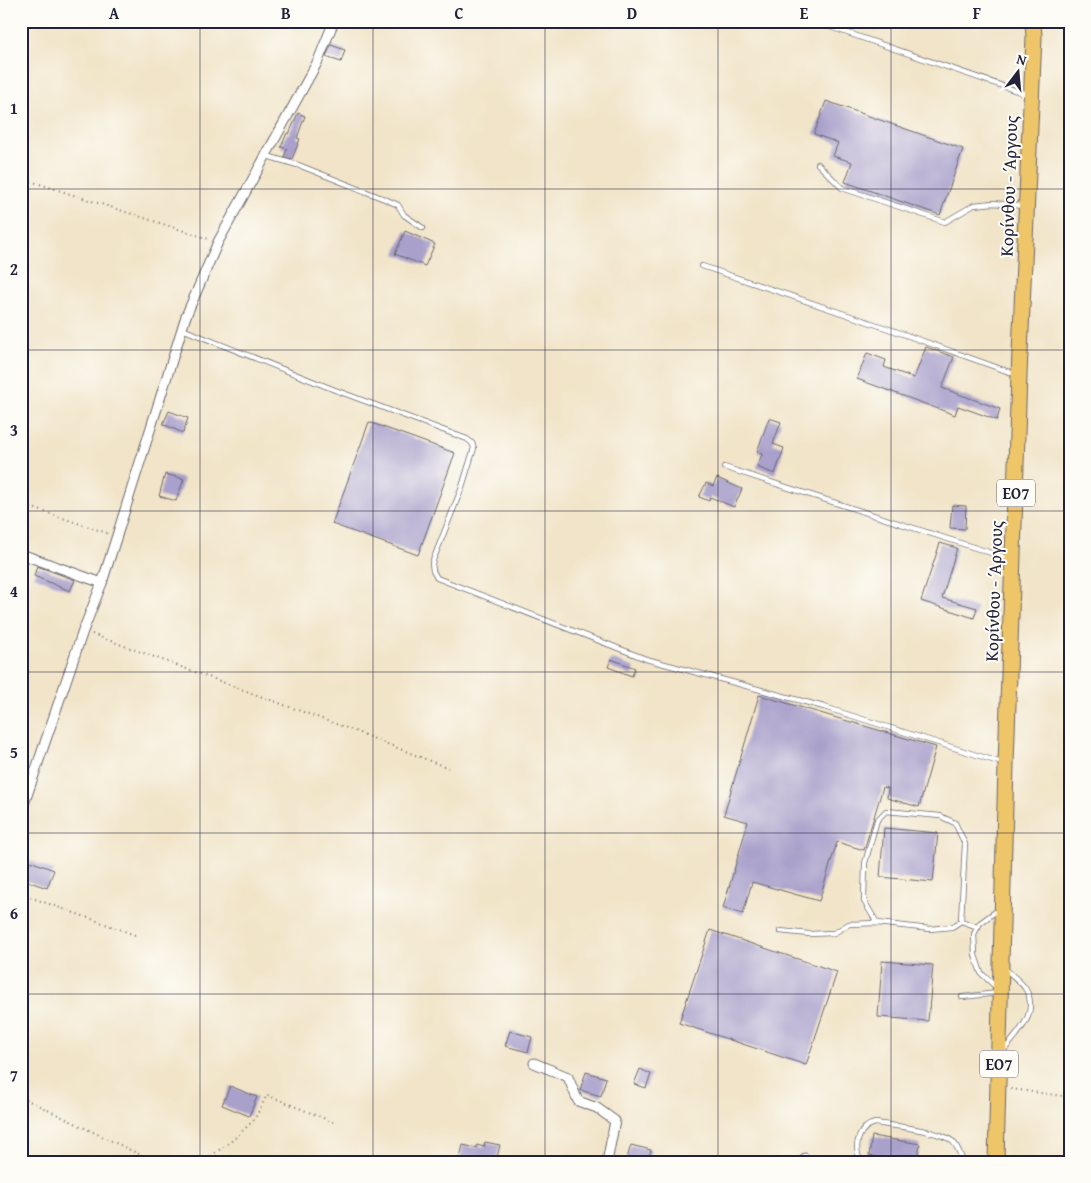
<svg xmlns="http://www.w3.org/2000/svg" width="1091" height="1183" viewBox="0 0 1091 1183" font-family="'Gentium Book Plus',serif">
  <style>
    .building { fill: #a9a0cb }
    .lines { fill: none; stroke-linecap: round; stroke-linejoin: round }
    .service-casing { stroke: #6a666c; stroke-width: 6 }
    .minor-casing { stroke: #6a666c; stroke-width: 11 }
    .primary-casing { stroke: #6a666c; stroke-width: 17 }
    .path { stroke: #6a666c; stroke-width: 2; stroke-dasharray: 1 4; stroke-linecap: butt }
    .service { stroke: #fff; stroke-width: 4.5 }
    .minor { stroke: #fff; stroke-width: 9 }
    .primary { stroke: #eec569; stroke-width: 15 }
    .grid { fill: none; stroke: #22223b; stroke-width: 1; stroke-opacity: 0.55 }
    .labels { text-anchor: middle; stroke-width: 4; stroke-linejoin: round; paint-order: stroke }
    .shield { fill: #fdfcf7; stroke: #646373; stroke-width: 1 }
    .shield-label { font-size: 16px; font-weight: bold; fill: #22223b }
    .street-label { font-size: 18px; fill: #22223b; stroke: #fdfcf7 }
    .neatline { fill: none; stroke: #22223b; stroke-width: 2 }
    .grid-label { font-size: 16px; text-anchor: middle; font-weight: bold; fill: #22223b }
  </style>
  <rect width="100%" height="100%" fill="#fdfcf7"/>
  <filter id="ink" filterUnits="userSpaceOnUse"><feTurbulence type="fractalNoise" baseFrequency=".02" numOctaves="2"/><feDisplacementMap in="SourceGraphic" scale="10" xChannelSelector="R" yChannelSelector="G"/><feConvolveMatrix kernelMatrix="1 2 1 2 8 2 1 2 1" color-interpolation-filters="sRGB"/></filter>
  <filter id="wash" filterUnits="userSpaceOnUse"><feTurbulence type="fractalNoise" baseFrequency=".0096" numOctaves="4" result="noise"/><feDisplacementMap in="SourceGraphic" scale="20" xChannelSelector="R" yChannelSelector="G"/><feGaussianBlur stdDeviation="1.12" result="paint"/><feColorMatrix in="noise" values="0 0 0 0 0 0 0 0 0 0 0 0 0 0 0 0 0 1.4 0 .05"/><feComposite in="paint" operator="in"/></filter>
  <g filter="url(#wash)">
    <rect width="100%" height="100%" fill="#f1e4c8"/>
    <g id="blocks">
      <g class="building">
        <polygon points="331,45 345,50 341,62 326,57"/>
        <polygon points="826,101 963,149 940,215 845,182 852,162 833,156 838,143 814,134"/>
        <polygon points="298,113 305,116 297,138 300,139 292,159 284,157 287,149 281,147 287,133 289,134"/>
        <polygon points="405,231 435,244 425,266 395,254"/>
        <polygon points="926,347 954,357 942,388 1000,409 997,420 958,406 955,415 857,379 867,353 886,360 884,367 914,378"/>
        <polygon points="169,411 188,418 183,433 163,424"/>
        <polygon points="769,418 781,422 773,444 784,448 775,474 757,467 762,454 757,452"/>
        <polygon points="369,422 455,453 418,555 332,524"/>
        <polygon points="165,474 184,479 176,501 159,496"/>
        <polygon points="717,478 742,489 734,507 710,497 709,501 699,497 706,483 713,486"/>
        <polygon points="952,505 966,506 965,529 950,528"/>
        <polygon points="940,543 957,548 942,598 977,608 974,618 921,601"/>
        <polygon points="37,566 75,580 70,591 34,576"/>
        <polygon points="611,659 635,668 632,676 608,667"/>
        <polygon points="759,695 936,747 919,807 887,798 888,788 883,787 864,850 837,842 819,901 752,882 743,914 723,908 748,822 724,815"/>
        <polygon points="884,828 938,833 933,882 880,877"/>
        <polygon points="30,861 54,870 47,888 24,880"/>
        <polygon points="710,930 837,972 806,1065 679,1023"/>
        <polygon points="882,961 933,965 928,1021 878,1017"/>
        <polygon points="510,1031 532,1037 528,1052 505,1046"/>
        <polygon points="640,1069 651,1074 646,1088 634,1084"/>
        <polygon points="586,1072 606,1078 601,1096 580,1090"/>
        <polygon points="230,1086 257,1097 249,1116 222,1105"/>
        <polygon points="872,1136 920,1144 917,1162 869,1156"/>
        <polygon points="485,1142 500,1145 496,1162 459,1162 463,1145 477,1148 477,1145 484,1147"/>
        <polygon points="631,1145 651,1150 648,1162 626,1162"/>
      </g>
    </g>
  </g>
  <g filter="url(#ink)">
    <use href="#blocks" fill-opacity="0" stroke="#6a666c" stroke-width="1"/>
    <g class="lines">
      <g class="service-casing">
        <g id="service">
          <polyline points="813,21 1029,95"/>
          <polyline points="267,156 301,166 387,200 398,205 404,215 423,228"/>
          <polyline points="818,164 842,188 945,222 974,205 993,203 1024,206"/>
          <polyline points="702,266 892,330 1015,374"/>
          <polyline points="182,329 335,390 467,439 472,443 474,448 462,487 432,563 433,571 437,578 646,659 824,707 1002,763"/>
          <polyline points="724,467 1010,559"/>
          <polyline points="877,923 864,901 865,863 877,820 886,811 940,816 955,823 965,844 961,921"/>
          <polyline points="780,931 809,934 834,933 849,924 877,923 930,929 952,927 961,921 978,927"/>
          <polyline points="996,987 981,973 975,955 974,934 980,923 998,910"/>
          <polyline points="962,997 998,993"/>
          <path d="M1004 1050C1019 1032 1040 1012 1025 988 1020 981 1011 975 1005 968"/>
          <path d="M866 1162 859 1158C854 1144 859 1127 875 1123 893 1126 939 1130 952 1141 958 1146 960 1154 963 1162"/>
        </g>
      </g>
      <g class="minor-casing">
        <g id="minor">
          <polyline points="21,554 102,583"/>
          <polyline points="21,813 83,631 102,583 186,316 218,242 318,61 334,21"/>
          <polyline points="534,1063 568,1077 578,1101 597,1108 615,1121 607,1162"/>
          <polyline points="804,1162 805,1158"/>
        </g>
      </g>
      <g class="primary-casing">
        <polyline id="primary" points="996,1162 1006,764 1019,375 1034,37 1033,21"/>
      </g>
      <g class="path">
        <polyline points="21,178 209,239"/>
        <polyline points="21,504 107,533"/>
        <polyline points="92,634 352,730 448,768"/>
        <polyline points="21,894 100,922 135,935"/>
        <polyline points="1011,1089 1070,1097"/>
        <polyline points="21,1097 155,1162"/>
        <polyline points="203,1162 234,1139 254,1120 267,1095 333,1122"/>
      </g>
      <use href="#service" class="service"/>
      <use href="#minor" class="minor"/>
      <use href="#primary" class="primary"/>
    </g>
  </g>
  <path class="grid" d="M200 21V1162M373 21V1162M545 21V1162M718 21V1162M891 21V1162M21 189H1070M21 350H1070M21 511H1070M21 672H1070M21 833H1070M21 994H1070"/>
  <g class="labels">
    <g class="shield">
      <rect x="997" y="479.5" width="38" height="27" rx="4"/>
      <rect x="980" y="1050.5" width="38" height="27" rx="4"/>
    </g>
    <g class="shield-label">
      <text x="1016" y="499">ΕΟ7</text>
      <text x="999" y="1070">ΕΟ7</text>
    </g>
    <g class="street-label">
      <text transform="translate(1009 186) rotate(-88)" y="6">Κορίνθου - Άργους</text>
      <text transform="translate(994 591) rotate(-88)" y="6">Κορίνθου - Άργους</text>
    </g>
  </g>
  <rect width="1091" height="1183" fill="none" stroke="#fdfcf7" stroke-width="55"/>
  <g transform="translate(1018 72) rotate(16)" stroke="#fdfcf7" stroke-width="4" paint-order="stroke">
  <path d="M0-4L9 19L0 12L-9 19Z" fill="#22223b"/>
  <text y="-8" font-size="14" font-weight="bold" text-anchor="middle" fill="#22223b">N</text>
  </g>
  <rect x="28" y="28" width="1036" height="1128" class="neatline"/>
  <g class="grid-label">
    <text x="114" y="19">A</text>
    <text x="286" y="19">B</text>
    <text x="459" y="19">C</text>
    <text x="632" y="19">D</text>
    <text x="804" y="19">E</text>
    <text x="977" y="19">F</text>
    <text x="14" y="114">1</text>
    <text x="14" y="275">2</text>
    <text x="14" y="436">3</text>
    <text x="14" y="597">4</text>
    <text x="14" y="758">5</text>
    <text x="14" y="919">6</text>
    <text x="14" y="1081">7</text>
  </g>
</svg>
